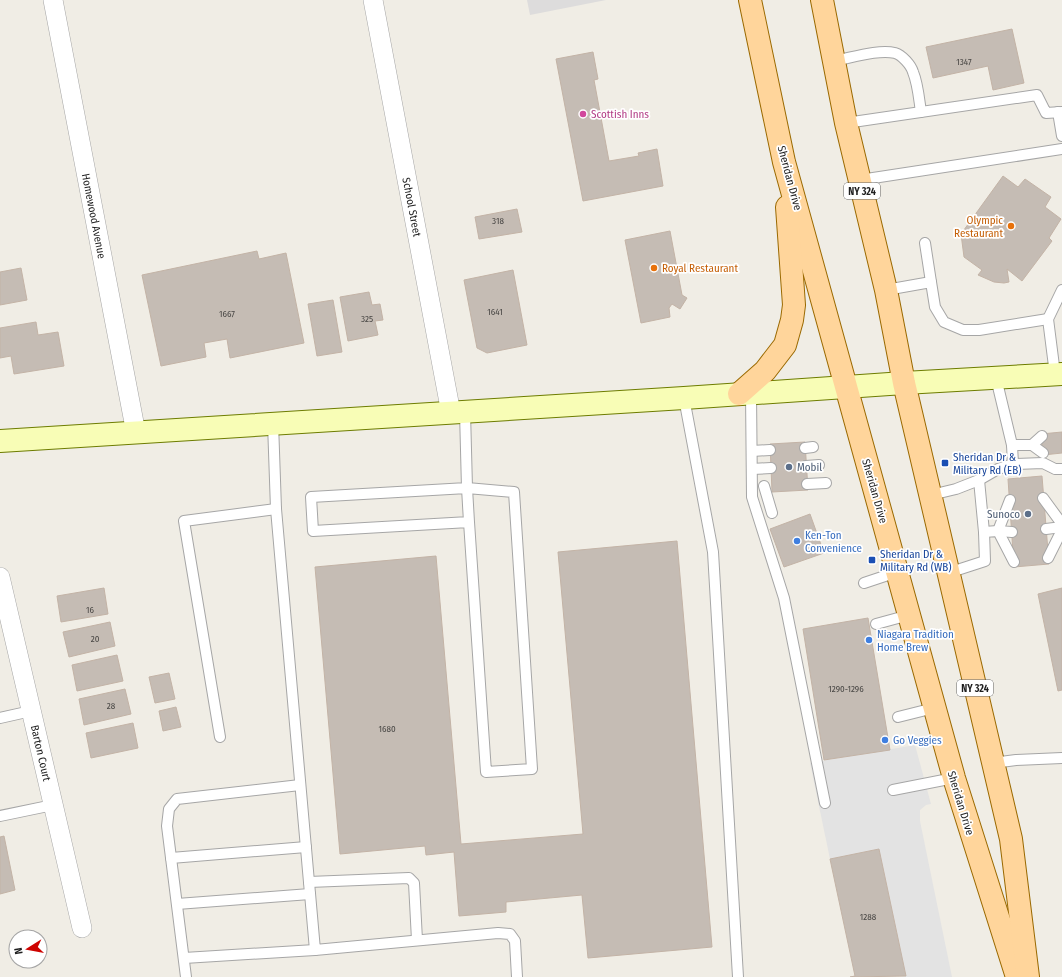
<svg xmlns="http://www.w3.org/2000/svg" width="1062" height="977" viewBox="0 0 1062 977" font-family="'Fira Sans Condensed',sans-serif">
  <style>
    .residential { fill: #dddcdc }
    .parking { fill: #e3e3e3 }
    .building { fill: #c5bcb4; stroke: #c3b3a6 }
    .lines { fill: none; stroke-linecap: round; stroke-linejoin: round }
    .lane-casing { stroke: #a6a6a6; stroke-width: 12 }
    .street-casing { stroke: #a6a6a6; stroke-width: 20 }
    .secondary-casing { stroke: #6d7c00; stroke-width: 24 }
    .primary-casing { stroke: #9a6900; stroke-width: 24 }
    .lane { stroke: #fff; stroke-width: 10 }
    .street { stroke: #fff; stroke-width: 19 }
    .secondary { stroke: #f8fdb6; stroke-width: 22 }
    .primary { stroke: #ffd59b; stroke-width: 22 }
    .hotel-dot { fill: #d1479c; stroke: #fff; stroke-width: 1.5 }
    .food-dot { fill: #e8710a; stroke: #fff; stroke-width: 1.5 }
    .transit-dot { fill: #1a4fb4; stroke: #fff; stroke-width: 1.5 }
    .service-dot { fill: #5c6f8a; stroke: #fff; stroke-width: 1.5 }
    .shop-dot { fill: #3f7fe0; stroke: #fff; stroke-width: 1.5 }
    .labels { text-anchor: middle; stroke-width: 3.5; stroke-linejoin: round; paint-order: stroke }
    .number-label { font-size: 9px; fill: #484644 }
    .shield { fill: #fff; stroke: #626262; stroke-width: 1 }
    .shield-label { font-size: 10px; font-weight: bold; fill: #1f1f1f }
    .hotel-label { font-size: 11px; fill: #b23c85; stroke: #fff; text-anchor: start }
    .street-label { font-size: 11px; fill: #1f1f1f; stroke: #fff }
    .food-label { font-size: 11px; fill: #c56008; stroke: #fff; text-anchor: end }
    .transit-label { font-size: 11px; fill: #164399; stroke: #fff; text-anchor: start }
    .service-label { font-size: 11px; fill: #4e5e75; stroke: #fff; text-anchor: start }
    .shop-label { font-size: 11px; fill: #366cbe; stroke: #fff; text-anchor: start }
  </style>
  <rect width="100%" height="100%" fill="#f0ede5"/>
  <polygon class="residential" points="527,0 606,0 530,15"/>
  <polygon class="parking" points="915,745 931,804 926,805 920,810 920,821 952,977 900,977 906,976 879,849 830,859 810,763"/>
  <g class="building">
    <polygon points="1012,29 1024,83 993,90 988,66 933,78 926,47"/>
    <polygon points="593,52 598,79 594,80 609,161 639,156 638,153 657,149 663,186 583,201 556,59"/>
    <polygon points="1003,176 1018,187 1025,179 1051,197 1045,207 1061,219 1049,238 1052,241 1022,281 1007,269 1009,282 1004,283 994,282 978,275 982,270 964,257 961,234"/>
    <polygon points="517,209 522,232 479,239 475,217"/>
    <polygon points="670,231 682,295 687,298 680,309 672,304 669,308 670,317 641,323 625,240"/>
    <polygon points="257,251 259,259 286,253 304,343 230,358 227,339 204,343 206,357 161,366 142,275"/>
    <polygon points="21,268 27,300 0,305 0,272"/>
    <polygon points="513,270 527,345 487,353 477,348 464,280"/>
    <polygon points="369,292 372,305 380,304 383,320 375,321 378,335 348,341 340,297"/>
    <polygon points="333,300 342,352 317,356 308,304"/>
    <polygon points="36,322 38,335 58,332 64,366 14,374 11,356 0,358 0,328"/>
    <polygon points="1062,432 1062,453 1043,455 1041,434"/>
    <polygon points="805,442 808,490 772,492 770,444"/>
    <polygon points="1042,476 1049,564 1014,567 1008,479"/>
    <polygon points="810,514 824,553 784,567 770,529"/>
    <polygon points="677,541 712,947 588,958 582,895 506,902 506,912 459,916 454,852 426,855 425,846 340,854 315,567 436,556 461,844 583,834 558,552"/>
    <polygon points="104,588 108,614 61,622 57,596"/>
    <polygon points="1062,588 1062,690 1058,691 1038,594"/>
    <polygon points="868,618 890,750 824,760 803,629"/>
    <polygon points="110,622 115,646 69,657 63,632"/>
    <polygon points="117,655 123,681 77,691 72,665"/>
    <polygon points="169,673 175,699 155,703 149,677"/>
    <polygon points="125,689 131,714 84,725 79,699"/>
    <polygon points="176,707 181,727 163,731 159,711"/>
    <polygon points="133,723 138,748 91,758 86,733"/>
    <polygon points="4,836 15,890 0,894 0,837"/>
    <polygon points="879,849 906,976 850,977 855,976 830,859"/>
  </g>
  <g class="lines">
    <g class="lane-casing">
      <g id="lane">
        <path d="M833 61C851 58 878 49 895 53 902 55 911 65 913 72 918 84 919 99 921 112"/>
        <polyline points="1058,112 1062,136"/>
        <polyline points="846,123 1037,95 1046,113 1062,112"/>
        <polyline points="860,180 1062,149"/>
        <polyline points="925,243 931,282"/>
        <polyline points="886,290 931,282 935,307 944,322 963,330 979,330 1048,319"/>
        <polyline points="1055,374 1048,319 1062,290"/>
        <polyline points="996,378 1012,445 1013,464 1043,463 1055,469 1062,469"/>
        <polyline points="751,393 752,497 784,598 825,803"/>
        <polyline points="684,398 713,552 738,977"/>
        <polyline points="465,412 467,488 469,522 486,772 532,769 514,492 467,488 311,497 313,531 469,522"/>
        <polyline points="273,423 276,509 315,950 498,933 510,934 515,941 517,977"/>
        <polyline points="1012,445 1032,445 1043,453"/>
        <polyline points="1032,445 1042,436"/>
        <polyline points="805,448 813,447"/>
        <polyline points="752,451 770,450"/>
        <polyline points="806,466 819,465"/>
        <polyline points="752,469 771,468"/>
        <polyline points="807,484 826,483"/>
        <polyline points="764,486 772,513"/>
        <polyline points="931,495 956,489 979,480 998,469 1013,464"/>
        <polyline points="1043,498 1062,524"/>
        <polyline points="1010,500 998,531 1012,532"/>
        <polyline points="1046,529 1062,527"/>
        <polyline points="984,532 998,531 1014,562"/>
        <polyline points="1048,558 1062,530"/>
        <polyline points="948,573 985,561 984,532 979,480"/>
        <polyline points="864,583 897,572"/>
        <polyline points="876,624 909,615"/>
        <polyline points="898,717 934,708"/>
        <polyline points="0,718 31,711"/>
        <polyline points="220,737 184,521 276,509"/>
        <polyline points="993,763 1016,760 1062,758"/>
        <polyline points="893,790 954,778"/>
        <polyline points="0,816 53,805"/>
        <polyline points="171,858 306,847"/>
        <polyline points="309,882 409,878 414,883 417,940"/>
        <polyline points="177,904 310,894"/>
        <polyline points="184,958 315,950"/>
        <polyline points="186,977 167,826 169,809 177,799 300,785"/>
      </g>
    </g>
    <g class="street-casing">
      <g id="street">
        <polyline points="53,0 136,433"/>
        <polyline points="373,0 451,413"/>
        <polyline points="0,577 82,928"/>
      </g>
    </g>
    <g class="secondary-casing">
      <polyline id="secondary" points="0,441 684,398 904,383 1062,374"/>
    </g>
    <g class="primary-casing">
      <g id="primary">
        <polyline points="750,0 784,162 954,778 1017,977"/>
        <polyline points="822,0 846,123 886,290 904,383 1011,839 1028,977"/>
        <polyline points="739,394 765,371 785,345 792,320 794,305 787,207"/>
      </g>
    </g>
    <use href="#lane" class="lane"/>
    <use href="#street" class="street"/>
    <use href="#secondary" class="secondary"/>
    <use href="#primary" class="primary"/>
  </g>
  <circle class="hotel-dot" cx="583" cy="114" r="4"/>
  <g class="food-dot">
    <circle cx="1011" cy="226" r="4"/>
    <circle cx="654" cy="268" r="4"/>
  </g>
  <g class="transit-dot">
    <rect x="941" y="459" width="8" height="8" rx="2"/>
    <rect x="868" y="556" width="8" height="8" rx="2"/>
  </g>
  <g class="service-dot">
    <circle cx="789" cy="467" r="4"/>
    <circle cx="1028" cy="514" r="4"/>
  </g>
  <g class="shop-dot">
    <circle cx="797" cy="541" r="4"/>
    <circle cx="869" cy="640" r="4"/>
    <circle cx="885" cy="740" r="4"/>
  </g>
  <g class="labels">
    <g class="number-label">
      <text x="964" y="65">1347</text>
      <text x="498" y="224">318</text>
      <text x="495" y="315">1641</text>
      <text x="227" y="317">1667</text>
      <text x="367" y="322">325</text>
      <text x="90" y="613">16</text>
      <text x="95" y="642">20</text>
      <text x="846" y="692">1290-1296</text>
      <text x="111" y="709">28</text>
      <text x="387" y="732">1680</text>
      <text x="868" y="920">1288</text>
    </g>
    <g class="shield">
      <rect x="844" y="183" width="36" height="16" rx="3"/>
      <rect x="957" y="680" width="36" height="16" rx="3"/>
    </g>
    <g class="shield-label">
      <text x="862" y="195">NY 324</text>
      <text x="975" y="692">NY 324</text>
    </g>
    <g class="hotel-label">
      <text x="591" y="118">Scottish Inns</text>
    </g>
    <g class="street-label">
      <text transform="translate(790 178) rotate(75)" y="4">Sheridan Drive</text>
      <text transform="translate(412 207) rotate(79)" y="4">School Street</text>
      <text transform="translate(94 216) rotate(79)" y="4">Homewood Avenue</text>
      <text transform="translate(875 491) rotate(74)" y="4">Sheridan Drive</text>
      <text transform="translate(41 753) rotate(77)" y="4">Barton Court</text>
      <text transform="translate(961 803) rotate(73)" y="4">Sheridan Drive</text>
    </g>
    <g class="food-label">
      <text x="1003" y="224">Olympic<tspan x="1003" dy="13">Restaurant</tspan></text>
      <text x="662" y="272" text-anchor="start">Royal Restaurant</text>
    </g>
    <g class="transit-label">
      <text x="953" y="461">Sheridan Dr &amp;<tspan x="953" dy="13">Military Rd (EB)</tspan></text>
      <text x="880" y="558">Sheridan Dr &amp;<tspan x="880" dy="13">Military Rd (WB)</tspan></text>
    </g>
    <g class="service-label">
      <text x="797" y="471">Mobil</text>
      <text x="1020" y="518" text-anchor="end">Sunoco</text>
    </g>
    <g class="shop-label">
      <text x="805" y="539">Ken-Ton<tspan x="805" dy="13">Convenience</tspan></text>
      <text x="877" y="638">Niagara Tradition<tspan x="877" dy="13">Home Brew</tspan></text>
      <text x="893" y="744">Go Veggies</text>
    </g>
  </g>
  <g transform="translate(28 949) rotate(259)"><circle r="19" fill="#ffffff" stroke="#a5a5a5"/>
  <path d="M0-3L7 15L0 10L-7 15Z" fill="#ce0300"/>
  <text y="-6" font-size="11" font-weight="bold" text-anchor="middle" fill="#1f1f1f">N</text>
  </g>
</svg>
